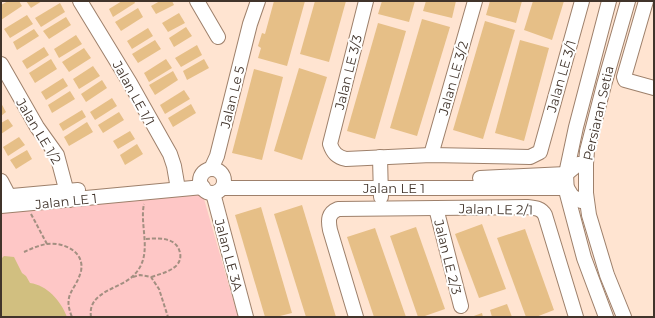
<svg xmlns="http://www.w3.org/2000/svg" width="655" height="318" viewBox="0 0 655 318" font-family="Montserrat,sans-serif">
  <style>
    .green { fill: #fec7c6 }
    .water { fill: #d1bf80 }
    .building { fill: #e6bf87 }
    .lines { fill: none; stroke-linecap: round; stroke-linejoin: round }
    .minor-casing { stroke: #9e806b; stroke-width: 16 }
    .path { stroke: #a38f81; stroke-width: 2; stroke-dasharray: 4 2; stroke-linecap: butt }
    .minor { stroke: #fff; stroke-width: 14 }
    .labels { text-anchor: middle; stroke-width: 4; stroke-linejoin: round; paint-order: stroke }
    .street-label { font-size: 13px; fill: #41342b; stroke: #fff }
  </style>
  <rect width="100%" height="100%" fill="#ffe4d1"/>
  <polygon class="green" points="197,193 204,199 238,317 1,317 1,213"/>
  <path class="water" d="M4 256 14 257 22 273 26 276 30 283C47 285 61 301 67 317H1V259Z"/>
  <g class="building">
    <polygon points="8,1 19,1 22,6 1,20 1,5"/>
    <polygon points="26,1 42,1 31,8"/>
    <polygon points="122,1 134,1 135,3 113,17 109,9"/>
    <polygon points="160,1 172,1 174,5 156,14 151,6"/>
    <polygon points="274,1 305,1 287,66 258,58 261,48 258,46 262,33 265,34"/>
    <polygon points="315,1 346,1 329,62 300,54"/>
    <polygon points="382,1 415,1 409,22 378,14"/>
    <polygon points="426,1 456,1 452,18 423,11"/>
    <polygon points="490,1 522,1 516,23 486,15"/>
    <polygon points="533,1 564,1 552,40 524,30"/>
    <polygon points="60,3 65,12 41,27 35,18"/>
    <polygon points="138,8 143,17 121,31 115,22"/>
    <polygon points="179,13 185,23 168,32 162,23"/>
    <polygon points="27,15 33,24 10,38 4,29"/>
    <polygon points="66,17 71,25 49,39 43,31"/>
    <polygon points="422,19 450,27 417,136 390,128"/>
    <polygon points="485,21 515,30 483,139 453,130"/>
    <polygon points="378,23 406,31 375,139 347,131"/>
    <polygon points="186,27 192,36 174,47 169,38"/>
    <polygon points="148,28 153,36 132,49 127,41"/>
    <polygon points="34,29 39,36 17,50 13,42"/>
    <polygon points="76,35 82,44 59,58 54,49"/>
    <polygon points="155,40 161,49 138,63 132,54"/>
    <polygon points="520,40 549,48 524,141 495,133"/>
    <polygon points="197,45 202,55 181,67 175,58"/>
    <polygon points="44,47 49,55 27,69 22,61"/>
    <polygon points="84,48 91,58 69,72 62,62"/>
    <polygon points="51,59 57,69 35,83 29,73"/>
    <polygon points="166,59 172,68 149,82 144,73"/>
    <polygon points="204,59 209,68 187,80 183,71"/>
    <polygon points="93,66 100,76 79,89 73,79"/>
    <polygon points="299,68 327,77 302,160 274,151"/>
    <polygon points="254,69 283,77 262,160 232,153"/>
    <polygon points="173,71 178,80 155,95 149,85"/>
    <polygon points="63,78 68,86 46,100 41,92"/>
    <polygon points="102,80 107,88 86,102 81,94"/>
    <polygon points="184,90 190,99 165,114 160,105"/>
    <polygon points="70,91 75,99 52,113 48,105"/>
    <polygon points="112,98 117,106 95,120 90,112"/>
    <polygon points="1,103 6,112 1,116"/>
    <polygon points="191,104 196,113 173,127 168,118"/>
    <polygon points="82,110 86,117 63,131 59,124"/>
    <polygon points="119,112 124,120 103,133 98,125"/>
    <polygon points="8,119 13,126 1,134 1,123"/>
    <polygon points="87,122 93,132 69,146 64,137"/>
    <polygon points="130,131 135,139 118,149 113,141"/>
    <polygon points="19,137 25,145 8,156 3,147"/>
    <polygon points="137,144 143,154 125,165 120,155"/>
    <polygon points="27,150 32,159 16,169 10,160"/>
    <polygon points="302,205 336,317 306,317 274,214"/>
    <polygon points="261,207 292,313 276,317 265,317 235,215"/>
    <polygon points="482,224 506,289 479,298 455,234"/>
    <polygon points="416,227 445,309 422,317 418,317 390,236"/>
    <polygon points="375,228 406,317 374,317 347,237"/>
    <polygon points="525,229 554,310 536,317 526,317 497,238"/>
    <polygon points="507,304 512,317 492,317 490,310"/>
    <polygon points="482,313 483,317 471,317"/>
  </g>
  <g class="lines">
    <g class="minor-casing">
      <g id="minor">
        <polyline points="80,1 130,83 170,154 174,166 178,189"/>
        <polyline points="197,1 218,37"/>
        <path d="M366 1 330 144C333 153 337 157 346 159L431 155 530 157 540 152 582 1"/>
        <polyline points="646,1 624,77 625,80 654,88"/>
        <polyline points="1,64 37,127 57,155 69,200"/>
        <polyline points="431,155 475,1"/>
        <polyline points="380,157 381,197"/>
        <polyline points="211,169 217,156 250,24 258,1"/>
        <circle cx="212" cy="181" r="12"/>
        <polyline points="480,178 566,174 578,164 586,164"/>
        <polyline points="1,181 13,204"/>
        <polyline points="222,188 567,188 572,196 581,201 586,200"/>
        <polyline points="213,193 246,317"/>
        <polyline points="1,197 78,190"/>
        <polyline points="1,206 203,187"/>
        <polyline points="436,208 461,306"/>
        <path d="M356 317 330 230C328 220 328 213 338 209L527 207C535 208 541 208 545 215L576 317"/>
        <polyline points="606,317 584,258 567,194 566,174 576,127 609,1"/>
        <polyline points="624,317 607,275 589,215 586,193 586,164 587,151 604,85 628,1"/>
      </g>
    </g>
    <g class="path">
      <polyline points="31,214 47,244"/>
      <path d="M146 239C159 238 177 237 180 253 181 257 180 261 177 265 170 272 160 274 151 277"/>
      <path d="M24 252C31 249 39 245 47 244 63 242 85 251 81 271 76 291 62 293 72 317"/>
      <polyline points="133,277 140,275 151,277 159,289 168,317"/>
      <path d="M91 317C87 291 121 289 134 275 154 255 139 227 144 204"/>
    </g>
    <use href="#minor" class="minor"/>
  </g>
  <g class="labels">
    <g class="street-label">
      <text transform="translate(348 72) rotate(-76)" y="5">Jalan LE 3/3</text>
      <text transform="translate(561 76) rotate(-74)" y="5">Jalan LE 3/1</text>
      <text transform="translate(453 78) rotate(-74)" y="5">Jalan LE 3/2</text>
      <text transform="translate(134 93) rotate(61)" y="5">Jalan LE 1/1</text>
      <text transform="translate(232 97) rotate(-76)" y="5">Jalan Le 5</text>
      <text transform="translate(598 113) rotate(-77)" y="5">Persiaran Setia</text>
      <text transform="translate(39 131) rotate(59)" y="5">Jalan LE 1/2</text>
      <text x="394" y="193">Jalan LE 1</text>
      <text transform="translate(66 201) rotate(-6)" y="5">Jalan LE 1</text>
      <text transform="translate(496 209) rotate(1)" y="5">Jalan LE 2/1</text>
      <text transform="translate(229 255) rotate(75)" y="5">Jalan LE 3A</text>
      <text transform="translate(448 257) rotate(76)" y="5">Jalan LE 2/3</text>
    </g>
  </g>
  <rect width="655" height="318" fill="none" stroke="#41342b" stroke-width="4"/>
</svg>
